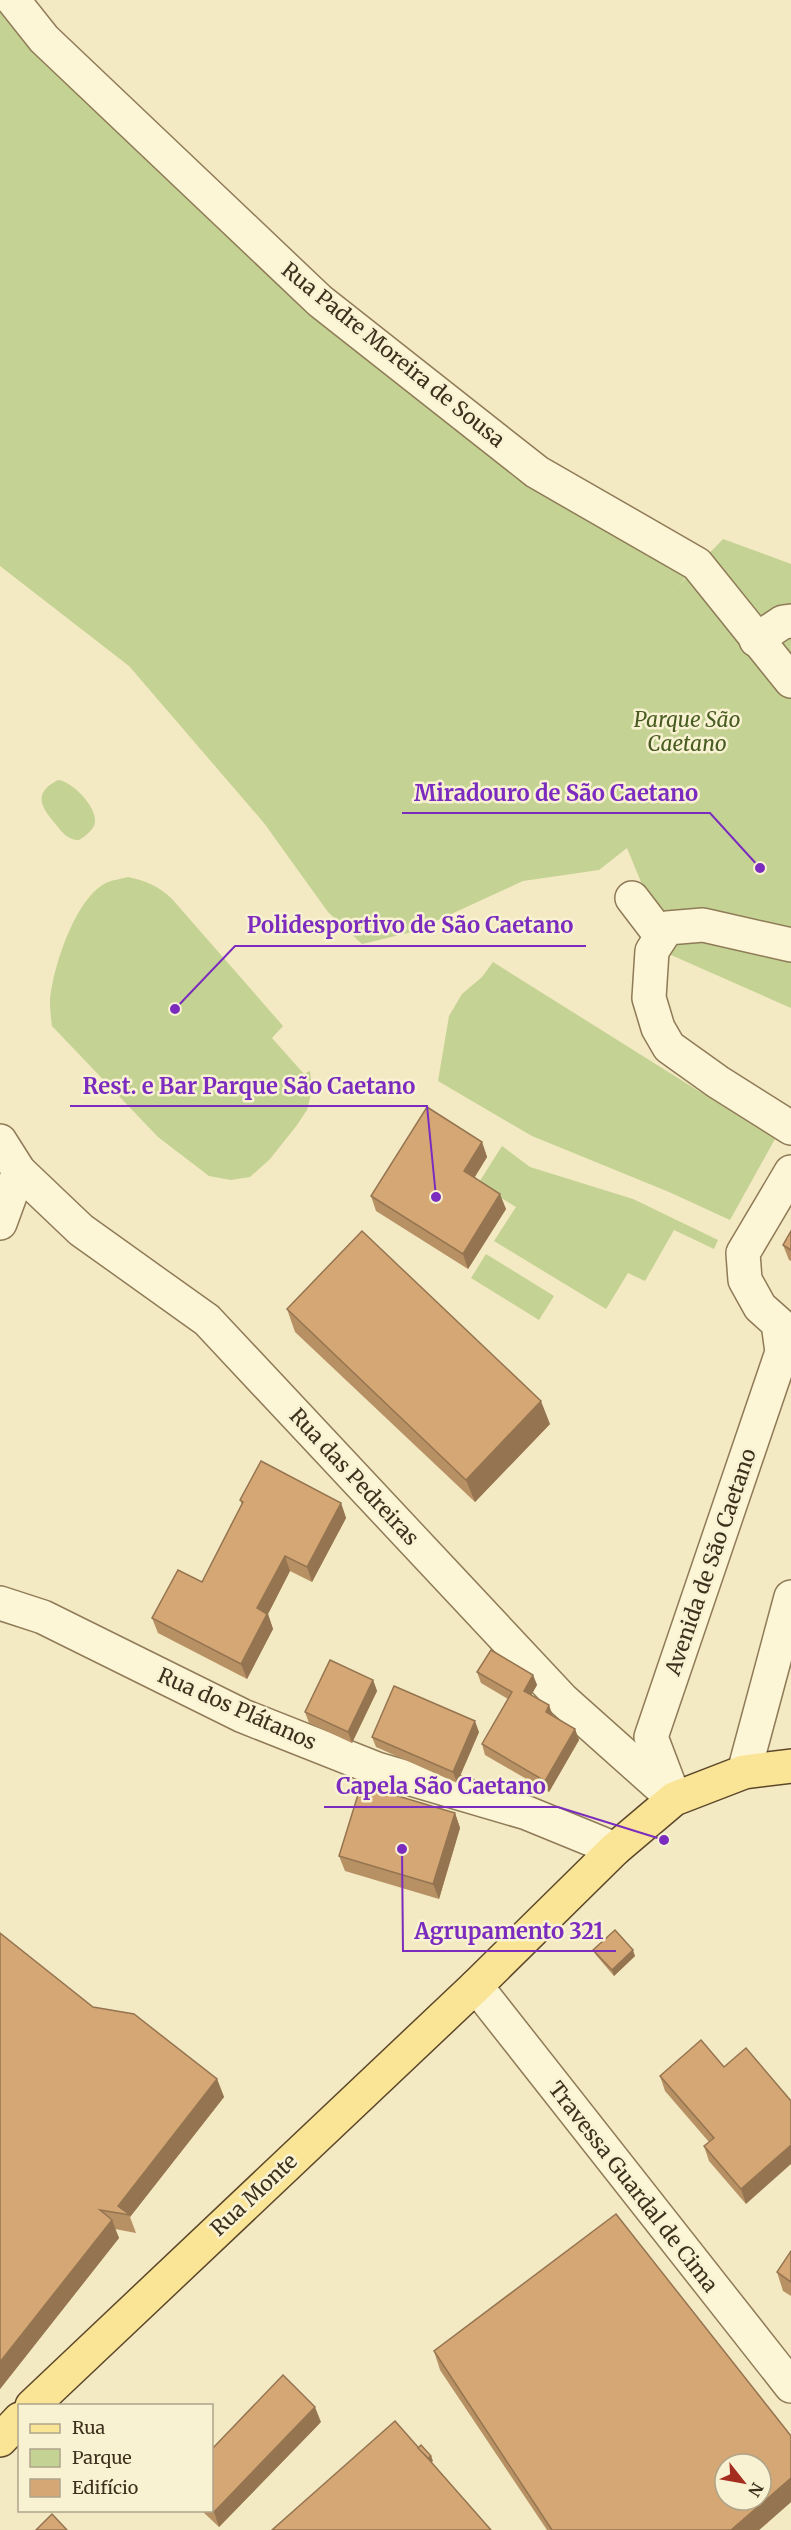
<svg xmlns="http://www.w3.org/2000/svg" width="791" height="2530" viewBox="0 0 791 2530" font-family="Merriweather,serif">
  <style>
    .green { fill: #c4d294 }
    .lines { fill: none; stroke-linecap: round; stroke-linejoin: round }
    .minor-casing { stroke: #8f7b57; stroke-width: 36 }
    .major-casing { stroke: #5c472b; stroke-width: 36 }
    .minor { stroke: #fcf5d6; stroke-width: 33 }
    .major { stroke: #fae596; stroke-width: 33 }
    .wall { fill: #b79064 }
    .shaded-wall { fill: #957551 }
    .building { fill: #d5a774; stroke: #957551; stroke-width: 1.5; fill-rule: evenodd }
    .labels { text-anchor: middle; stroke-width: 5; stroke-linejoin: round; paint-order: stroke }
    .street-label { font-size: 21px; fill: #3d301d; stroke: #f9f2d2 }
    .park-label { font-size: 21px; font-style: italic; fill: #475c21; stroke: #f9f2d2 }
    .leader { fill: none; stroke: #7b2cbf; stroke-width: 2 }
    .callout-dot { fill: #7b2cbf; stroke: #f9f2d2; stroke-width: 2 }
    .callout-label { font-size: 22px; text-anchor: middle; font-weight: bold; fill: #7b2cbf; stroke: #f9f2d2; stroke-width: 5; stroke-linejoin: round; paint-order: stroke }
  </style>
  <rect width="100%" height="100%" fill="#f3e9c2"/>
  <g class="green">
    <polygon points="0,0 320,301 697,564 678,586 723,539 791,564 791,1008 671,955 627,848 599,870 523,881 412,932 362,944 328,912 264,823 129,666 0,566"/>
    <path d="M58 780C72 781 97 807 95 822 94 830 85 836 79 840 66 840 61 830 53 821 39 804 35 792 58 780Z"/>
    <path d="M128 877C146 881 159 886 172 899L283 1026 272 1038 304 1074 310 1071 312 1090 307 1110 297 1125 270 1159 250 1177 231 1180 209 1176 158 1137 52 1026C51 1018 50 1010 50 1002 52 970 75 898 106 883 112 880 121 879 128 877Z"/>
    <polygon points="493,962 775,1139 730,1220 669,1192 532,1136 438,1081 449,1016 462,994 482,977"/>
    <polygon points="502,1146 530,1167 633,1199 718,1240 714,1249 674,1230 645,1281 628,1273 606,1309 494,1241 516,1207 478,1184"/>
    <polygon points="486,1254 554,1296 539,1320 471,1278"/>
  </g>
  <g class="lines">
    <g class="minor-casing">
      <g id="minor">
        <polyline points="13,0 44,39 320,301 537,472 697,564 791,681"/>
        <polyline points="756,640 783,622 791,621"/>
        <polyline points="632,898 661,936"/>
        <polyline points="791,945 703,925 667,928 652,951 649,998 658,1028 669,1047 718,1082 791,1128"/>
        <polyline points="0,1141 19,1171 81,1230 207,1320 563,1700 674,1799"/>
        <polyline points="0,1223 19,1171"/>
        <polyline points="0,1603 43,1617 243,1716 377,1769 527,1813 615,1849"/>
        <polyline points="744,1772 791,1597"/>
        <polyline points="673,1795 651,1737 782,1352 778,1323 760,1307 745,1280 743,1253 791,1172"/>
        <polyline points="476,1986 791,2386"/>
      </g>
    </g>
    <g class="major-casing">
      <g id="major">
        <polyline points="32,2406 476,1986 615,1849 674,1799 744,1772 791,1766"/>
        <polyline points="0,2440 20,2419"/>
      </g>
    </g>
    <use href="#minor" class="minor"/>
    <use href="#major" class="major"/>
  </g>
  <g class="wall">
    <polygon points="482,1142 487,1157 475,1177 506,1209 468,1269 376,1211 371,1196"/>
    <polygon points="791,1231 791,1261 789,1260 783,1245"/>
    <polygon points="287,1309 550,1424 475,1502 295,1332"/>
    <polygon points="240,1500 341,1503 346,1518 312,1582 290,1571 268,1614 273,1629 247,1679 158,1633 152,1618 202,1582 242,1505"/>
    <polygon points="477,1672 533,1675 537,1685 531,1695 553,1716 575,1729 579,1740 549,1792 485,1755 482,1744 508,1699 481,1683"/>
    <polygon points="373,1680 377,1691 352,1743 309,1723 305,1712"/>
    <polygon points="479,1732 457,1783 376,1747 372,1737"/>
    <polygon points="455,1813 460,1828 439,1899 345,1871 339,1856"/>
    <polygon points="0,1933 93,2007 217,2079 224,2097 130,2217 136,2233 115,2229 119,2238 0,2389"/>
    <polygon points="593,1950 635,1956 614,1976 596,1955"/>
    <polygon points="724,2067 746,2204 709,2161 704,2146 709,2142 665,2091 660,2076"/>
    <polygon points="791,2251 791,2296 783,2291 777,2272"/>
    <polygon points="434,2351 791,2436 791,2502 759,2530 547,2530 440,2370"/>
    <polygon points="321,2422 219,2527 202,2511 212,2511"/>
  </g>
  <g class="shaded-wall">
    <polygon points="482,1142 487,1157 469,1186 464,1171"/>
    <polygon points="500,1194 506,1209 468,1269 463,1254"/>
    <polygon points="541,1401 550,1424 475,1502 466,1480"/>
    <polygon points="341,1503 346,1518 312,1582 307,1567"/>
    <polygon points="285,1556 290,1571 268,1614 273,1629 247,1679 241,1664 257,1608"/>
    <polygon points="533,1675 537,1685 528,1701 524,1691"/>
    <polygon points="373,1680 377,1691 352,1743 348,1732"/>
    <polygon points="549,1705 553,1716 546,1712"/>
    <polygon points="475,1721 479,1732 457,1783 453,1772"/>
    <polygon points="575,1729 579,1740 549,1792 545,1781"/>
    <polygon points="455,1813 460,1828 439,1899 433,1884"/>
    <polygon points="633,1950 635,1956 614,1976 612,1970"/>
    <polygon points="217,2079 224,2097 130,2217 130,2215 118,2206"/>
    <polygon points="791,2145 791,2164 746,2204 741,2189"/>
    <polygon points="112,2220 119,2238 0,2389 0,2362"/>
    <polygon points="315,2407 321,2422 219,2527 214,2512"/>
    <polygon points="431,2456 433,2461 426,2467 424,2462"/>
    <polygon points="791,2478 791,2502 759,2530 731,2530"/>
  </g>
  <g class="building">
    <polygon points="427,1107 482,1142 464,1171 500,1194 463,1254 371,1196"/>
    <polygon points="362,1231 541,1401 466,1480 287,1309"/>
    <polygon points="791,1231 791,1250 783,1245"/>
    <polygon points="261,1461 341,1503 307,1567 285,1556 257,1608 267,1614 241,1664 152,1618 178,1570 202,1582 243,1502 240,1500"/>
    <polygon points="491,1650 533,1675 524,1691 549,1705 546,1712 575,1729 545,1781 482,1744 512,1692 477,1672"/>
    <polygon points="330,1660 373,1680 348,1732 305,1712"/>
    <polygon points="394,1686 475,1721 453,1772 372,1737"/>
    <polygon points="361,1785 455,1813 433,1884 339,1856"/>
    <polygon points="615,1930 633,1950 612,1970 593,1950"/>
    <polygon points="0,1933 93,2007 134,2014 217,2079 118,2206 130,2215 100,2210 112,2220 0,2362"/>
    <polygon points="701,2040 724,2067 746,2048 791,2101 791,2145 741,2189 704,2146 714,2138 660,2076"/>
    <path d="M616 2214 791 2436V2478L731 2530H552L434 2351ZM725 2464H761V2500H725Z"/>
    <polygon points="791,2251 791,2282 777,2272"/>
    <polygon points="283,2375 315,2407 214,2512 212,2510 212,2449"/>
    <polygon points="395,2421 491,2530 272,2530"/>
    <polygon points="421,2445 431,2456 428,2458 418,2448"/>
    <polygon points="52,2514 67,2530 36,2530"/>
  </g>
  <g class="labels">
    <g class="street-label">
      <text transform="translate(393 355) rotate(39)" y="7">Rua Padre Moreira de Sousa</text>
      <text transform="translate(354 1477) rotate(47)" y="7">Rua das Pedreiras</text>
      <text transform="translate(711 1562) rotate(-71)" y="7">Avenida de São Caetano</text>
      <text transform="translate(237 1709) rotate(24)" y="7">Rua dos Plátanos</text>
      <text transform="translate(633 2187) rotate(52)" y="7">Travessa Guardal de Cima</text>
      <text transform="translate(254 2195) rotate(-43)" y="7">Rua Monte</text>
    </g>
    <g class="park-label">
      <text x="687" y="727">Parque São<tspan x="687" dy="24">Caetano</tspan></text>
    </g>
  </g>
  <path class="leader" d="M760 868L710 813H402M175 1009L235 946H586M436 1197L427 1106H70M664 1840L558 1807H324M402 1849L403 1951H616"/>
  <g class="callout-dot">
    <circle cx="760" cy="868" r="6"/>
    <circle cx="175" cy="1009" r="6"/>
    <circle cx="436" cy="1197" r="6"/>
    <circle cx="664" cy="1840" r="6"/>
    <circle cx="402" cy="1849" r="6"/>
  </g>
  <g class="callout-label">
    <text x="556" y="801">Miradouro de São Caetano</text>
    <text x="410" y="933">Polidesportivo de São Caetano</text>
    <text x="249" y="1094">Rest. e Bar Parque São Caetano</text>
    <text x="441" y="1794">Capela São Caetano</text>
    <text x="509" y="1939">Agrupamento 321</text>
  </g>
  <rect x="18" y="2404" width="195" height="108" fill="#f9f2d2" stroke="#aea48a" stroke-width="1.5"/>
  <rect x="30" y="2424" width="30" height="9" fill="#fae596" stroke="#aea48a" stroke-width="1.5"/>
  <text x="72" y="2434" font-size="18" fill="#3d301d">Rua</text>
  <rect x="30" y="2449" width="30" height="18" fill="#c4d294" stroke="#aea48a" stroke-width="1.5"/>
  <text x="72" y="2464" font-size="18" fill="#3d301d">Parque</text>
  <rect x="30" y="2479" width="30" height="18" fill="#d5a774" stroke="#aea48a" stroke-width="1.5"/>
  <text x="72" y="2494" font-size="18" fill="#3d301d">Edifício</text>
  <g transform="translate(743 2482) rotate(121)"><circle r="28" fill="#f9f2d2" stroke="#aea48a" stroke-width="1.5"/>
  <path d="M0-4.5L10 22L0 15L-10 22Z" fill="#a52d20"/>
  <text y="-9" font-size="16" font-weight="bold" text-anchor="middle" fill="#3d301d">N</text>
  </g>
</svg>
